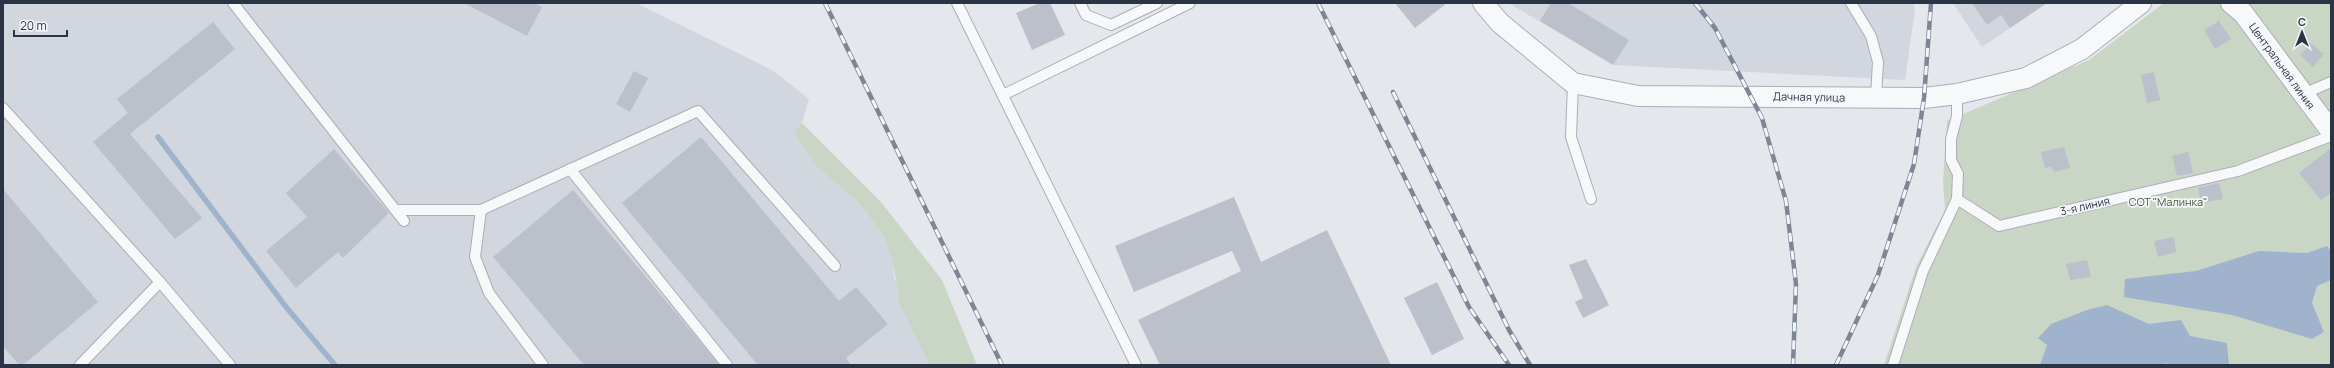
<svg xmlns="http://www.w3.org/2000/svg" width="2334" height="368" viewBox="0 0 2334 368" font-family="Manrope,sans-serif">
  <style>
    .built { fill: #d2d6de }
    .green { fill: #c9d6c5 }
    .water { fill: #9fb4cc }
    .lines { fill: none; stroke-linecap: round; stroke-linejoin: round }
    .stream { stroke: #9fb4cc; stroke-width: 5.5 }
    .building { fill: #bbc0ca }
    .service-casing { stroke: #a9aeb7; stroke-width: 12 }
    .minor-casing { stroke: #a9aeb7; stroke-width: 22 }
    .service { stroke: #f7f8fa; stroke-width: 10 }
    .minor { stroke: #f7f8fa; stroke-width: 20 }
    .rail-casing { stroke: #7d8696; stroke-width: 4.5 }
    .rail { stroke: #f4f6f9; stroke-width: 3; stroke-dasharray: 9; stroke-linecap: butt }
    .labels { text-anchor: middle; stroke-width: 3.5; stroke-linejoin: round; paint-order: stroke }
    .street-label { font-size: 11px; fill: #2b3445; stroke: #f4f6f9 }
    .park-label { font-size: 11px; fill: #3f6138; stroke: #f4f6f9 }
  </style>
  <rect width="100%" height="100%" fill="#e4e7ec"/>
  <g class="built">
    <polygon points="3,3 636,3 772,70 809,99 802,123 795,133 818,168 861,205 884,237 893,263 894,277 930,365 3,365"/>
    <polygon points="1508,3 1913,3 1915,9 1905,80 1614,65"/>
    <polygon points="1953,3 2047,3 1982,47"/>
  </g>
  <g class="green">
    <polygon points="2164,3 2331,3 2331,365 1884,365 1916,267 1945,210 1943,181 1947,121 2089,60"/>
    <polygon points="802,123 881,202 942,280 977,365 930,365 900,304 893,263 884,237 861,205 818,168 794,133"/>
  </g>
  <g class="water">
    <polygon points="2327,246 2331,252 2331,280 2317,286 2312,303 2324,332 2312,339 2232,315 2124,297 2125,279 2196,271 2259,251 2307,253"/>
    <polygon points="2107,305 2149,324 2181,320 2190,336 2227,343 2229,365 2168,365 2166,363 2163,365 2040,365 2047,345 2038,338 2051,324 2087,310"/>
  </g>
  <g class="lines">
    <polyline class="stream" points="158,137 286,307 335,365"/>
  </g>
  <g class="building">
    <polygon points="464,3 534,3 542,7 527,36"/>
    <polygon points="1040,3 1050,3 1065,35 1032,50 1016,13"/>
    <polygon points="1395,3 1447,3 1415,28"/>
    <polygon points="1551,3 1568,3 1629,40 1613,65 1540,21"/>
    <polygon points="1972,3 2047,3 2010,28 2001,15 1987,25"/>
    <polygon points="2219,21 2231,39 2215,49 2204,30"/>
    <polygon points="213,22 235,49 130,134 202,218 175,239 93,142 128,113 117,99"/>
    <polygon points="2311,43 2324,54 2313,67 2300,55"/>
    <polygon points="634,71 648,78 630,112 616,104"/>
    <polygon points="2154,72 2160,100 2147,103 2141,75"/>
    <polygon points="701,137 839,301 856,287 888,324 846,358 851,365 758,365 622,203"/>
    <polygon points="2064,147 2070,168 2054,172 2051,166 2045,168 2041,152"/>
    <polygon points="2331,148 2331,193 2321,200 2299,173"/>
    <polygon points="334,149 389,213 343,258 338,252 296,288 266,251 307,217 286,193"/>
    <polygon points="2188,152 2193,173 2177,176 2172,156"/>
    <polygon points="2219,183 2223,199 2201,203 2198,188"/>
    <polygon points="3,189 98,302 23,365 19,365 3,346"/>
    <polygon points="573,190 692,332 719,365 584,365 493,257"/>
    <polygon points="1234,197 1261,262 1327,230 1391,365 1160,365 1138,320 1241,271 1232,251 1134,292 1115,246"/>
    <polygon points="2174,237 2176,252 2158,257 2154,241"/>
    <polygon points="1586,259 1609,305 1583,318 1575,302 1583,298 1569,265"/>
    <polygon points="2087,260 2091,277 2070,280 2066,264"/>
    <polygon points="1437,282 1464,339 1432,355 1404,298"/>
  </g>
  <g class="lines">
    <g class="service-casing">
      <g id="service">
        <polyline points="233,3 404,221"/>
        <polyline points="957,3 1136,365"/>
        <polyline points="1080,3 1086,15 1111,25 1157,3"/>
        <polyline points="1851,3 1871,36 1878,62 1876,97"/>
        <polyline points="1573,83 1571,137 1591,199"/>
        <polyline points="2303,94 2331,82"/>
        <polyline points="1003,95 1190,3"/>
        <polyline points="3,108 160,282 230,365"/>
        <polyline points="570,169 727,365"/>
        <polyline points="1957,199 1999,226 2238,171 2331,136"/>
        <polyline points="396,210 481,210 698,111 835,266"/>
        <polyline points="481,210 475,257 489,293 543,365"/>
        <polyline points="80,365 160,282"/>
        <polyline points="1893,365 1923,271 1957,199 1958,174 1951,160 1951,139 1957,116 1957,94"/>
      </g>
    </g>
    <g class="minor-casing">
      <g id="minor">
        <polyline points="1483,3 1500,23 1573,83 1638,96 1924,98 1957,94 2026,78 2082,49 2141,3"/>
        <polyline points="2231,3 2243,13 2331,131"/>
      </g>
    </g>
    <use href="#service" class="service"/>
    <use href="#minor" class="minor"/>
    <g class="rail-casing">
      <g id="rail">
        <polyline points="825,3 1002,365"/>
        <polyline points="1318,3 1469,307 1509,365"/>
        <polyline points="1695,3 1715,28 1762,118 1786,201 1796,284 1793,365"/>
        <polyline points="1393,92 1509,330 1530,365"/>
        <polyline points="1836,365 1878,275 1914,164 1924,98 1931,3"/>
      </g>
    </g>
    <use href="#rail" class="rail"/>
  </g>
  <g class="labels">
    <g class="street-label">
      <text transform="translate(2282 66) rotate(54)" y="4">Центральная линия</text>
      <text transform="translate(1809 97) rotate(1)" y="4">Дачная улица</text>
      <text transform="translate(2085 206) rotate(-13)" y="4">3-я линия</text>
    </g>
    <g class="park-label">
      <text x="2168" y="206">СОТ "Малинка"</text>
    </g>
  </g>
  <rect width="2334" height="368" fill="none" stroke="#2b3445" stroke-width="8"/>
  <g transform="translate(2302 32)" stroke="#f4f6f9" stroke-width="3" paint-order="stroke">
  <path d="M0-3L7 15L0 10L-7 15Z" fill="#2b3445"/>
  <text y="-6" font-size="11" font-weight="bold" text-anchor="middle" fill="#2b3445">С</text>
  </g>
  <path d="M14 30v6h53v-6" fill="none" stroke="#2b3445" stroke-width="2"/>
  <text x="20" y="30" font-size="12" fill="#2b3445" stroke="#f4f6f9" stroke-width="3" paint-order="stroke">20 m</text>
</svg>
